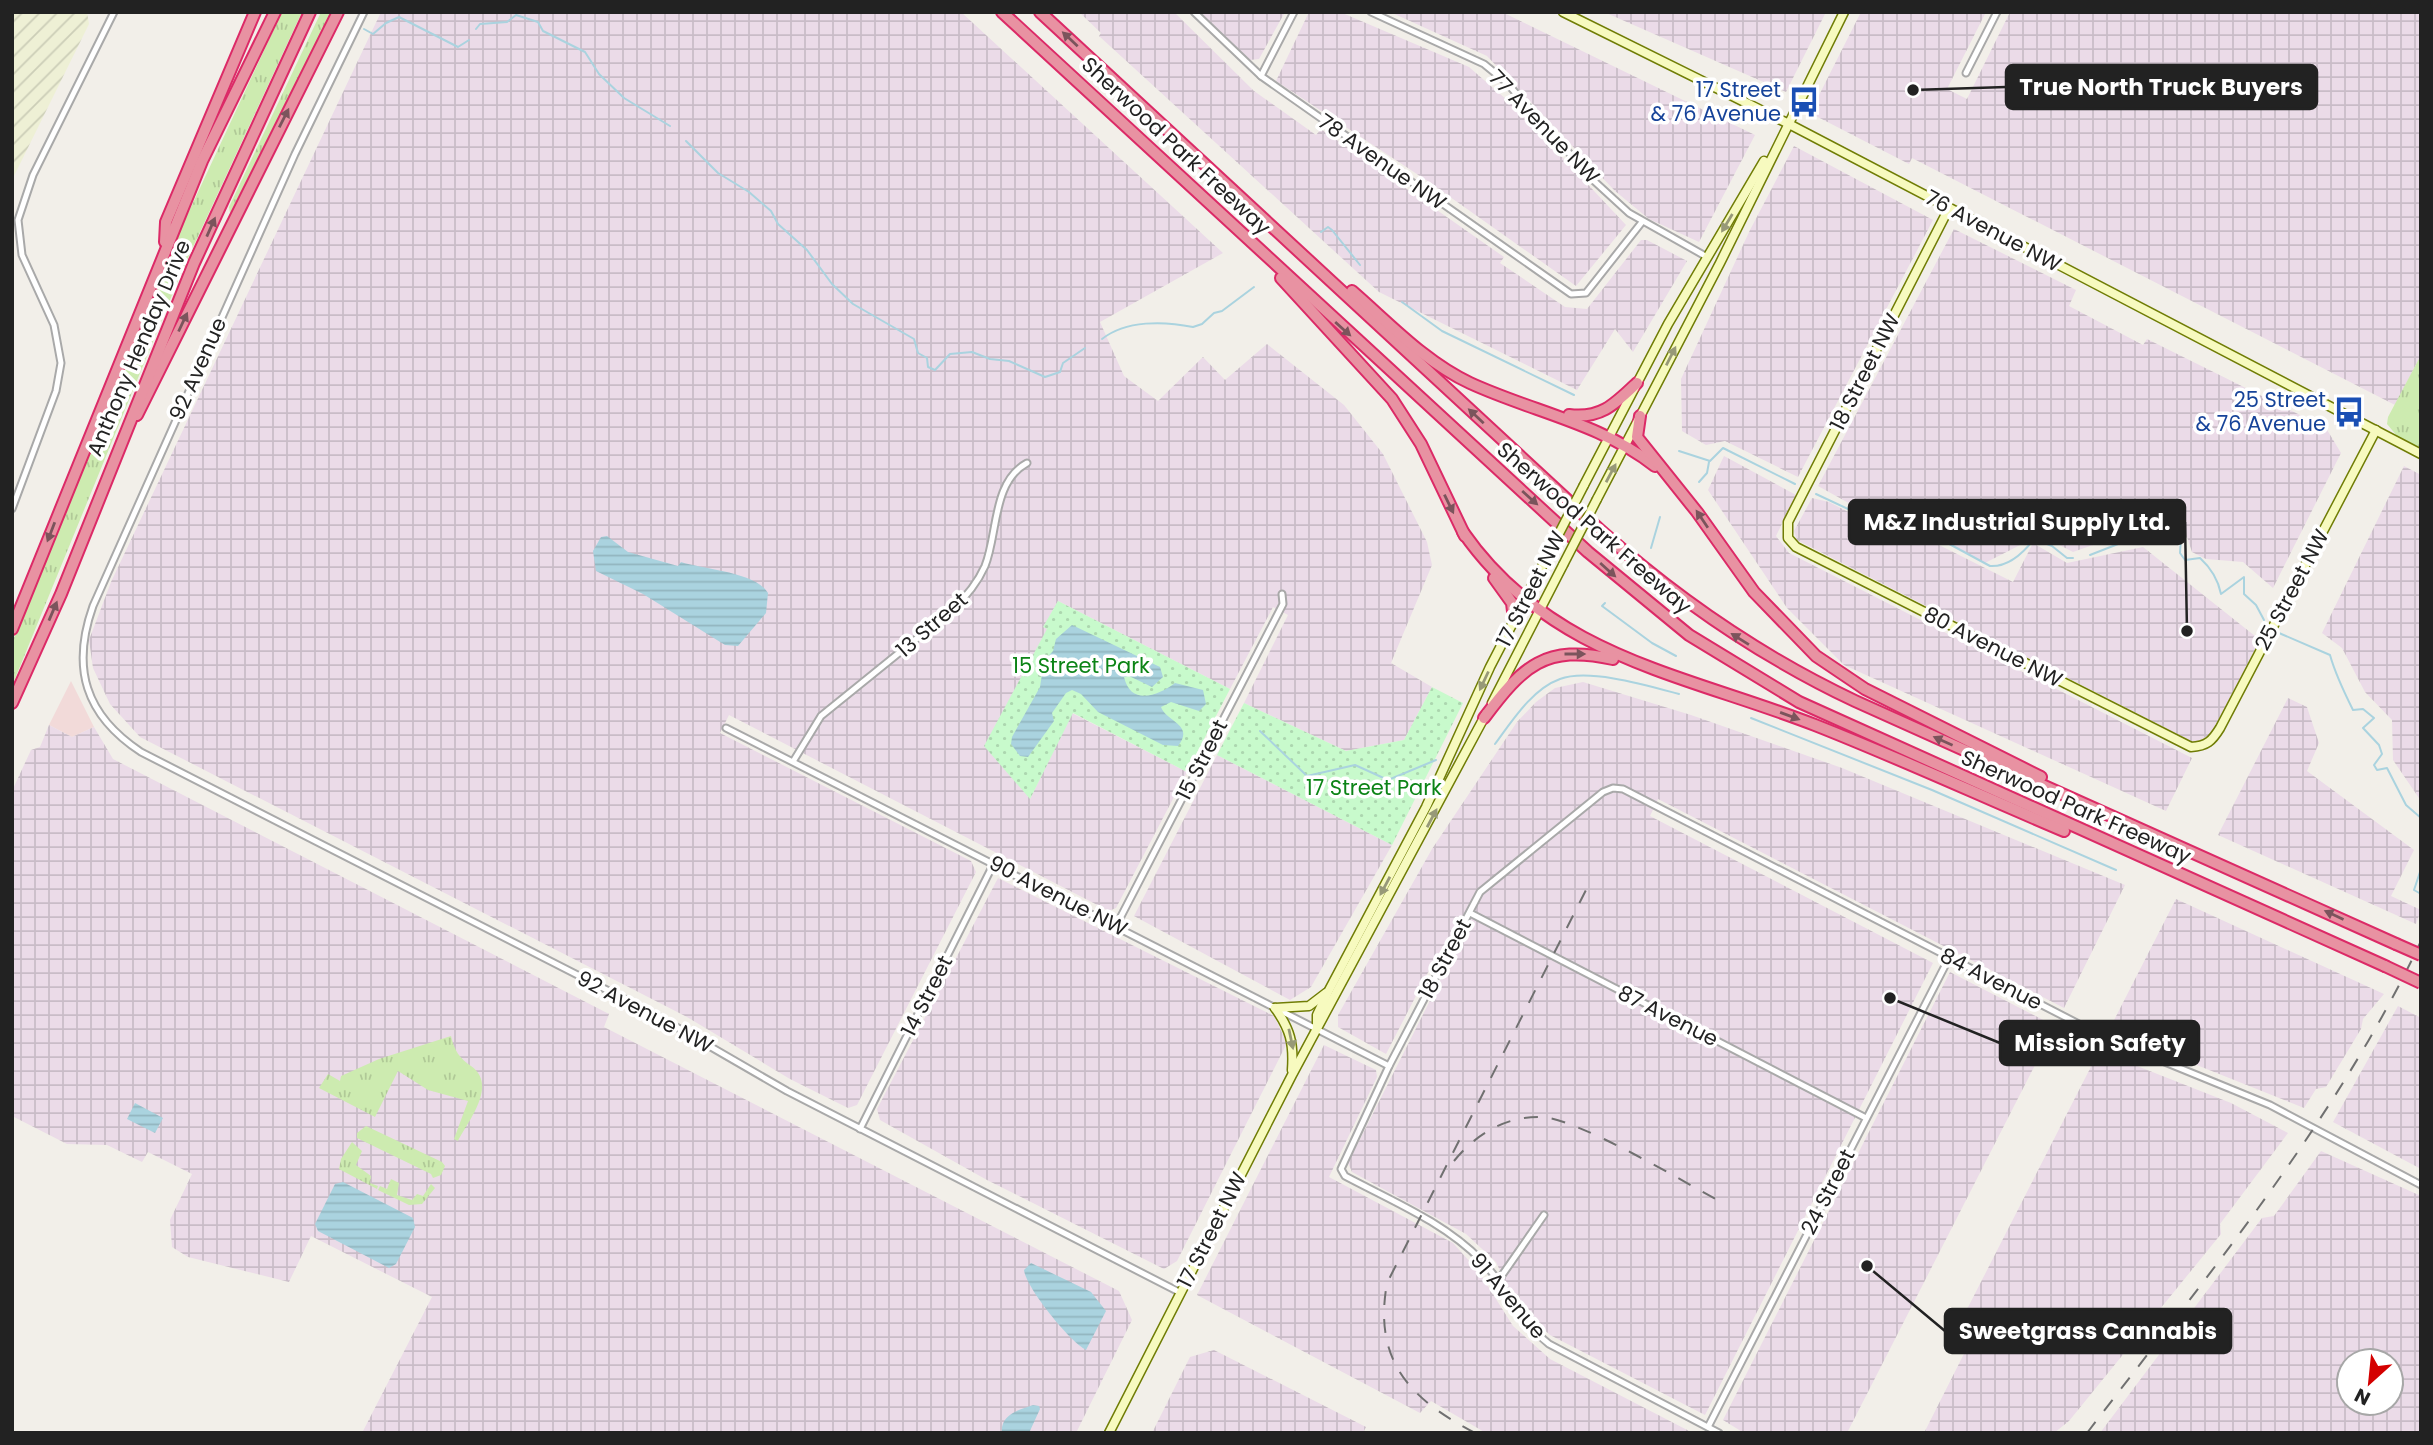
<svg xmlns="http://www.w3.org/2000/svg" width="2433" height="1445" viewBox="0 0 2433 1445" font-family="Poppins,sans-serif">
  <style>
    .commercial { fill: #f2dad9 }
    .industrial { fill: url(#industrial-grid); fill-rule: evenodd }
    .farmland { fill: url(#farmland-furrows) }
    .grass { fill: url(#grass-tufts) }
    .park { fill: url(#park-dots) }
    .water { fill: url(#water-rules) }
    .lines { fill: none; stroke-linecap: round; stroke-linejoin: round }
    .stream { stroke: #aad3df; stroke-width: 2 }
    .street-casing { stroke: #a9a9a9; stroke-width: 9 }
    .secondary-casing { stroke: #707d05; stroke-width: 11 }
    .highway-casing { stroke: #dc2a67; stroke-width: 14 }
    .street { stroke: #fff; stroke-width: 5 }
    .secondary { stroke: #f7fabf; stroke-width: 8 }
    .highway { stroke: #e892a2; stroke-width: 10 }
    .rail { stroke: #707070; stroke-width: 2; stroke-dasharray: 14 14; stroke-linecap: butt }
    .secondary-bridge-casing { stroke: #707d05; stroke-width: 11; stroke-linecap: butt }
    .highway-bridge-casing { stroke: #dc2a67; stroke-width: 14; stroke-linecap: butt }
    .secondary-bridge { stroke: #f7fabf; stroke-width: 8 }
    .highway-bridge { stroke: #e892a2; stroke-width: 10 }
    .oneway { fill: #7b545c }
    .oneway2 { fill: #979978 }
    .labels { text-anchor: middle; stroke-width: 7; stroke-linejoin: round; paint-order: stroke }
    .transit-label { font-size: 21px; fill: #164399; stroke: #fff; text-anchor: end }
    .street-label { font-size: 21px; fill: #222; stroke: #fff }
    .park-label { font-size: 21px; fill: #0c8416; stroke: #fff }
    .leader { fill: none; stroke: #222; stroke-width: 2.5 }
    .callout-dot { fill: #222; stroke: #fff; stroke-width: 2.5 }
    .callout { fill: #222; stroke: #222; stroke-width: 2.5 }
    .callout-label { font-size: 23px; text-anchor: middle; font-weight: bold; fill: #fff }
  </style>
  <defs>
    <pattern id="industrial-grid" width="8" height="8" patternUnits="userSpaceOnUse" patternTransform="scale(1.75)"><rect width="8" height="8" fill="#ebdbe8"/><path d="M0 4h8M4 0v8" fill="none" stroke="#c9bcc7"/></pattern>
    <pattern id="farmland-furrows" width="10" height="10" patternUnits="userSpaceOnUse" patternTransform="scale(1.75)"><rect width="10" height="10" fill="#eef0d5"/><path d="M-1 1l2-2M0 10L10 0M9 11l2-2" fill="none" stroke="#ccceb7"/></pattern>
    <pattern id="grass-tufts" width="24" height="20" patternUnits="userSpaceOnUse" patternTransform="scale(1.75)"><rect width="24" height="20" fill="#cdebb0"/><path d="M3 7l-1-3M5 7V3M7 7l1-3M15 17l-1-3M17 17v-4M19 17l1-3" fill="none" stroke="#b0c997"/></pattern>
    <pattern id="park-dots" width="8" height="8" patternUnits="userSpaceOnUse" patternTransform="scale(1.75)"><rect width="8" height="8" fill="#c8facc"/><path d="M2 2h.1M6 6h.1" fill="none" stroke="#acd6af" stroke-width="1.8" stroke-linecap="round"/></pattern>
    <pattern id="water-rules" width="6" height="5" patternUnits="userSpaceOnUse" patternTransform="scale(1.75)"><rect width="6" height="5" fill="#aad3df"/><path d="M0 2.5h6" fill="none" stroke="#92b5bf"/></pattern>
  </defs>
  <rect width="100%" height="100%" fill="#f2efe9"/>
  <polygon class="commercial" points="71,681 94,727 72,737 49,725"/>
  <g class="industrial">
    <polygon points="381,12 961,12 1223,253 1100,322 1124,376 1158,401 1203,357 1225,380 1267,344 1344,405 1383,454 1427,542 1432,565 1391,663 1432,687 1404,740 1346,751 1244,703 1288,615 1273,607 1230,689 1058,601 1044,627 1047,629 1030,799 1072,713 1187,772 1116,908 1109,911 729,715 720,733 971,861 976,872 857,1105 848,1108 790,1079 687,1017 140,737 110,704 93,668 89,640 111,582"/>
    <polygon points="1079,12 1174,12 1254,91 1316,135 1321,129 1504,257 1500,263 1565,307 1587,309 1641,240 1647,240 1687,261 1633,352 1615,329 1577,390 1379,292 1099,36 1101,33"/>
    <polygon points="1200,12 1285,12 1259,59 1250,60"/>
    <polygon points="1309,12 1340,12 1469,67 1515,107 1626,225 1576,286 1429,182 1276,81"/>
    <polygon points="1390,12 1502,12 1755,135 1699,242 1649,219 1615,191 1487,56"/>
    <polygon points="1604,12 1826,12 1786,92"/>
    <polygon points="1861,12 1986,12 1947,89 1967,99 2010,12 2421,12 2421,355 2395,405 1912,158 1909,164 1810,113"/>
    <polygon points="1794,146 1933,220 1798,477 1725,441 1706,445 1682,431 1681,379 1750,230"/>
    <polygon points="1954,229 2076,290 2069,306 2143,345 2147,339 2326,428 2341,453 2273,588 2243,562 2206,559 2192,552 2184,528 2156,515 2138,529 2073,552 2032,531 2026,542 1985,563 1918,529 1892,527 1818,486"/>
    <polygon points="1724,456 1796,495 1776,536 1789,553 2192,758 2166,811 1844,665 1787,608 1708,490"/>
    <polygon points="2404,466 2421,475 2421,801 2393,760 2392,720 2365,692 2342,648 2322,633"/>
    <polygon points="1812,498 1829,502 1889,533 1931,541 2013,582 2033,543 2067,563 2143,547 2260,640 2211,734 2195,743 1797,540 1794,531"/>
    <polygon points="1583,682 1691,715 1842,768 2125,885 2064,1008 1658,799 1650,816 1933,963 1705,1415 1550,1335 1529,1316 1508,1288 1496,1262 1466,1234 1352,1172 1348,1163 1451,959 1438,953 1386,1054 1338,1027 1338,1015 1432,849 1517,722 1536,702 1555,688"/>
    <polygon points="2288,698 2307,707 2319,743 2307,771 2414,850 2391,896 2421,910 2416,924 2218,835"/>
    <polygon points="49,725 72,737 94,727 113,759 609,1014 604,1027 1119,1291 1132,1320 1076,1433 362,1433 432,1297 311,1236 289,1282 188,1257 172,1247 170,1220 192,1174 148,1152 142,1162 107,1145 67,1144 12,1116 12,791 31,750 40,747"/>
    <polygon points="1217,755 1392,845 1311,987 1290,1000 1134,916"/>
    <polygon points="998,878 1274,1016 1287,1043 1177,1261 1164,1269 987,1180 880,1120 877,1109"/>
    <polygon points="2176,899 2384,994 2363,1019 2361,1029 2326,1087 2316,1089 2304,1108 2109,1030"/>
    <polygon points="1950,972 2055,1026 1847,1433 1744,1433 1723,1420"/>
    <polygon points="2398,1006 2421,1018 2421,1169 2333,1122"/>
    <polygon points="1324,1045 1376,1070 1377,1077 1329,1177 1453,1243 1479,1272 1513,1326 1550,1359 1693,1433 1486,1433 1431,1401 1420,1413 1197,1295"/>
    <polygon points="2099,1051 2231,1103 2288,1133 2220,1224 2221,1234 2069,1421 2054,1433 1924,1433 1976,1330 1961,1321"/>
    <path d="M2321 1151 2421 1196V1433H2100L2262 1218 2274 1216ZM2349 1361H2391V1403H2349Z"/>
    <polygon points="1214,1350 1366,1427 1363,1433 1152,1433 1190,1357"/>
  </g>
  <polygon class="farmland" points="12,12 87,12 89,24 12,180"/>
  <g class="grass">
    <polygon points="282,12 302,12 181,273 12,686 12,643 95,435 178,235"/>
    <polygon points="321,12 331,12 230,213 229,207"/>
    <polygon points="2421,355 2421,448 2397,436 2387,424 2388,417"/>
    <path d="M451 1036C454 1050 460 1059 471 1066 498 1085 469 1120 458 1141L454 1139 468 1101 428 1090 398 1071 375 1117 319 1088 328 1074 340 1081 341 1076 379 1059Z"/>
    <polygon points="366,1126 442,1162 445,1166 441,1175 433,1178 431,1174 357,1138 357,1133"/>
    <polygon points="352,1142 362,1151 356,1165 371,1176 370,1183 378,1186 377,1189 339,1169 341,1159"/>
    <polygon points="391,1179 399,1183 397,1195 412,1200 417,1194 423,1196 431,1184 435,1188 422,1204 409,1205 378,1190 380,1186 387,1189"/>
  </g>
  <g class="park">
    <polygon points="1058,601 1230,689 1187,772 1073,713 1030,799 984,746 1047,629 1043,627"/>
    <polygon points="1432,687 1463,703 1392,845 1217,755 1244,703 1346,751 1404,740"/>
  </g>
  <g class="water">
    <path d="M607 536 628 552 678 566 681 562C702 569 756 572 768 593L766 613 738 646 725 645 643 594 596 571 593 551 601 537Z"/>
    <path d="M1072 625 1160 667 1163 677 1152 687 1129 676 1124 677C1131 707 1159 695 1175 683L1203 690 1206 704 1199 711 1171 702 1161 707C1166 722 1195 724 1178 746L1163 745 1098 712 1081 694 1072 690 1066 693 1052 713 1054 721 1028 757 1020 756 1011 744 1012 737 1040 687 1044 661 1053 651 1056 639Z"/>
    <polygon points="135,1103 163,1118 155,1133 127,1119"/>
    <polygon points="343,1182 413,1218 415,1227 396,1264 389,1268 318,1231 315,1224 335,1184"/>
    <path d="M1031 1263 1091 1292 1106 1311 1086 1350C1070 1342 1026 1288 1024 1270Z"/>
    <path d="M1033 1405 1039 1406 1040 1409 1029 1433H1002C1000 1415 1018 1410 1033 1405Z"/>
  </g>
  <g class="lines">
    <g class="stream">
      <polyline points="364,29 373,34 386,23 399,17 458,47 469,40"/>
      <polyline points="476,29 480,24 507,22 516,15 538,22 543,31 585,52 599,74 624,98 670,126"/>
      <polyline points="686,141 718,173 749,192 771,211 778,224 807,250 832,284 853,304 914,339 918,353 927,358 928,367 935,370 950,354 972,352 990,359 1009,361 1045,377 1060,372 1063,363 1085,348"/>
      <polyline points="1321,232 1328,227 1332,230 1360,265"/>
      <polyline points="1402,302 1442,331 1574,395"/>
      <path d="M1102 339C1126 320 1164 321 1193 327L1202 324 1214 313 1222 311 1254 287"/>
      <polyline points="1679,451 1710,461 1723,448 1795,484"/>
      <polyline points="1699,482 1707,473 1709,462"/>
      <path d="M1816 494 1895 531 1929 533 1990 566C2008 567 2024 552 2034 539L2052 546 2067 558H2073"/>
      <polyline points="1651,548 1660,517"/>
      <path d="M2090 555 2141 535 2174 531 2181 537 2180 553 2185 560 2200 558C2211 568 2218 579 2221 594L2244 577V594L2256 605 2264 620"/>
      <polyline points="1605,603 1602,606 1652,643 1676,656"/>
      <path d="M2279 633 2330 655C2335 673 2344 692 2353 710L2363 709 2374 718 2363 728 2379 745 2382 754 2374 765 2377 770 2387 768 2406 805 2421 818"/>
      <polyline points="1751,718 1932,790 2116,870"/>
      <polyline points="1260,731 1307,776 1355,765 1388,780 1436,760"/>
      <path d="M1495 744C1512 721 1532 689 1560 679 1589 668 1649 686 1679 694"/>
      <polyline points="2421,869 2414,890 2421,894"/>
    </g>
    <g class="street-casing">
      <g id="street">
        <path d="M364 12 295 154 93 606C71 668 85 715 141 752L654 1014 787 1091 1179 1292"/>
        <polyline points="1194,12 1261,76 1571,294 1586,293 1642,222"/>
        <polyline points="1371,12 1484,64 1506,82 1593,180 1629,213 1707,257"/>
        <polyline points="1966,73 1997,12"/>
        <polyline points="1261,76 1294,12"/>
        <polyline points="12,509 56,391 61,363 54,325 22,255 18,220 33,175 114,12"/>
        <polyline points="726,728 1389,1066"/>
        <path d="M794 760 821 716 952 610C966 597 977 584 985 566 998 534 992 482 1027 463"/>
        <polyline points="1470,913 1866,1118"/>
        <polyline points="1116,926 1283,604 1282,594"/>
        <polyline points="860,1129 994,863"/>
        <polyline points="1498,1281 1544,1215"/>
        <polyline points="1708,1427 1949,958"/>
        <path d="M1719 1433 1549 1344C1515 1317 1509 1289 1482 1261 1444 1222 1392 1201 1345 1176L1341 1169 1389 1066 1480 892 1603 792 1613 788 1623 789 2106 1038 2270 1105 2421 1185"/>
      </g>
    </g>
    <g class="secondary-casing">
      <g id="secondary">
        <polyline points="1563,12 1787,123 2421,454"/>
        <path d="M1949 208 1788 522V538L1796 547 2191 747C2207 746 2212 741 2220 728L2376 430"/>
        <polyline points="1584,485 1668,324 1764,161"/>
        <polyline points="1597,499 1720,263 1844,12"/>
        <polyline points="1492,703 1563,565"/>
        <path d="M1275 1008C1290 1029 1294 1043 1292 1070"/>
        <polyline points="1275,1008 1309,1006 1326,993"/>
        <polyline points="1317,1026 1317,1015 1328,992 1426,807 1490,667 1549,553"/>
        <polyline points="1109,1433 1292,1075 1486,714"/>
      </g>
    </g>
    <g class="highway-casing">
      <g id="highway">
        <polyline points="1002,12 1588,552 1689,635 1799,702 2385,966"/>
        <path d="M1040 12 1600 530C1677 599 1760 656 1855 701L2396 944"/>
        <polyline points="165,242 166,222 255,12"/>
        <polyline points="1281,278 1392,399 1421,444 1465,536"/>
        <path d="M1352 291C1389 323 1425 362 1470 383 1533 412 1600 423 1655 466"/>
        <polyline points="137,415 338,12"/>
        <path d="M1569 415C1601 419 1615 404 1637 383"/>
        <polyline points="1640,416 1637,437 1697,512 1754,592 1816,656 1865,689 2041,777"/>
        <path d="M1463 532C1550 657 1684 674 1815 725 1899 758 1981 796 2064 831"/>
        <polyline points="1494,578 1512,603 1514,620"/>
        <polyline points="12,629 202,161 275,12"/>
        <polyline points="12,703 61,594 194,263 310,12"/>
        <path d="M1484 718C1523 666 1545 644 1613 659"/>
      </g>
    </g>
    <use href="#street" class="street"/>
    <use href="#secondary" class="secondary"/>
    <use href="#highway" class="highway"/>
    <g class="rail">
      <path d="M1454 1161C1476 1134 1506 1116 1541 1117 1577 1118 1684 1182 1721 1202"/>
      <path d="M1475 1433C1410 1399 1373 1361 1387 1283L1587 888"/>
      <path d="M2087 1433C2207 1276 2336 1121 2421 941"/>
    </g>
    <g class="secondary-bridge-casing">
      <g id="secondary-bridge">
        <polyline points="1549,553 1584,485"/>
        <polyline points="1563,565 1597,499"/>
      </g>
    </g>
    <g class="highway-bridge-casing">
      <g id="highway-bridge">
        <polyline points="2396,944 2421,955"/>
        <polyline points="2385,966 2421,983"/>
      </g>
    </g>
    <use href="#secondary-bridge" class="secondary-bridge"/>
    <use href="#highway-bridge" class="highway-bridge"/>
  </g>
  <defs><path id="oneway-solid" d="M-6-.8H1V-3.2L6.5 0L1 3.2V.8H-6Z" transform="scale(1.75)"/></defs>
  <g class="oneway">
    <use href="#oneway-solid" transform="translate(1070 39) rotate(-137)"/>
    <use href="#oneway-solid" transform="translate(284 118) rotate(-63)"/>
    <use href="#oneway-solid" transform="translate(211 227) rotate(-66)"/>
    <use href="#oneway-solid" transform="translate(183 322) rotate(-65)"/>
    <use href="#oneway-solid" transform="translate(1343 329) rotate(42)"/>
    <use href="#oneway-solid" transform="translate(1476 416) rotate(-137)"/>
    <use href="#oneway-solid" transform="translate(1530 498) rotate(42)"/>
    <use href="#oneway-solid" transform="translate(1449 504) rotate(64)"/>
    <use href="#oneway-solid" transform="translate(1702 519) rotate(-124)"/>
    <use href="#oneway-solid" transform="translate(51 532) rotate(111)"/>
    <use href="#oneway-solid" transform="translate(1608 570) rotate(42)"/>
    <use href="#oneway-solid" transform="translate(53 611) rotate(-67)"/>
    <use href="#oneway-solid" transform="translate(1740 639) rotate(-148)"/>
    <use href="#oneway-solid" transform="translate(1575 654)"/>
    <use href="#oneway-solid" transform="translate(1790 716) rotate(20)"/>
    <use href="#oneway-solid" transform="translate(1943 741) rotate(-156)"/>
    <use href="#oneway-solid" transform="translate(2334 915) rotate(-155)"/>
  </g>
  <g class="oneway2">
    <use href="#oneway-solid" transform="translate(1727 223) rotate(121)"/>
    <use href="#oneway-solid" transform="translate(1671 356) rotate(-63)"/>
    <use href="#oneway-solid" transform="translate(1611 473) rotate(-62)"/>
    <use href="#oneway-solid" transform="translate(1484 681) rotate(115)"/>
    <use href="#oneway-solid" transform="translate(1432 818) rotate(-62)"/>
    <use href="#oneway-solid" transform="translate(1385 886) rotate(118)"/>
    <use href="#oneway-solid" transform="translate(1291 1039) rotate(78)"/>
  </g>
  <defs>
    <g id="bus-bare" transform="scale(2.415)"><path d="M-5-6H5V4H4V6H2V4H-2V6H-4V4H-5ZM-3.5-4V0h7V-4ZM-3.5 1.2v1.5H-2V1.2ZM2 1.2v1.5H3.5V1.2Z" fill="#1a4fb4" stroke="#fff" stroke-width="2.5" paint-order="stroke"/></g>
  </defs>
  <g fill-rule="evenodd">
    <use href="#bus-bare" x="1804" y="102"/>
    <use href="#bus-bare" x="2349" y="412"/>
  </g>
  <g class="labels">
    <g class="transit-label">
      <text x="1781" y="97">17 Street<tspan x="1781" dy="24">&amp; 76 Avenue</tspan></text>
      <text x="2326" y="407">25 Street<tspan x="2326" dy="24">&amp; 76 Avenue</tspan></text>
    </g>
    <g class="street-label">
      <text transform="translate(1544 127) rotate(46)" y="7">77 Avenue NW</text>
      <text transform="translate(1176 146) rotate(43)" y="7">Sherwood Park Freeway</text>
      <text transform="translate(1382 162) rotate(35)" y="7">78 Avenue NW</text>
      <text transform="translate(1993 231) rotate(28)" y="7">76 Avenue NW</text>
      <text transform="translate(139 348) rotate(-67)" y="7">Anthony Henday Drive</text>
      <text transform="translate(198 369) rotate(-66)" y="7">92 Avenue</text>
      <text transform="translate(1865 372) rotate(-63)" y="7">18 Street NW</text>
      <text transform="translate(1594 528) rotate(41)" y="7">Sherwood Park Freeway</text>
      <text transform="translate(1531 589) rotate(-63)" y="7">17 Street NW</text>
      <text transform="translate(2292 590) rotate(-62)" y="7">25 Street NW</text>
      <text transform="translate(932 625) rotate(-41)" y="7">13 Street</text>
      <text transform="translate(1993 647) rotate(27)" y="7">80 Avenue NW</text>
      <text transform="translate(1202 760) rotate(-63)" y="7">15 Street</text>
      <text transform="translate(2076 807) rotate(24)" y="7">Sherwood Park Freeway</text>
      <text transform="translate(1058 896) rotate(27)" y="7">90 Avenue NW</text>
      <text transform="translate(1445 959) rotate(-62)" y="7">18 Street</text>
      <text transform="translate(1991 979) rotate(27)" y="7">84 Avenue</text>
      <text transform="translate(927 996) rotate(-63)" y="7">14 Street</text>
      <text transform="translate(645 1012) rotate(28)" y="7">92 Avenue NW</text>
      <text transform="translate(1668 1016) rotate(27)" y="7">87 Avenue</text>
      <text transform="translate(1828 1192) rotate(-63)" y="7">24 Street</text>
      <text transform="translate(1212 1230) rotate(-63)" y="7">17 Street NW</text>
      <text transform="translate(1508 1296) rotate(50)" y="7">91 Avenue</text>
    </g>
    <g class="park-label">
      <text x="1081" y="673">15 Street Park</text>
      <text x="1374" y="795">17 Street Park</text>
    </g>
  </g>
  <path class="leader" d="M1913 90L2006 87M2187 631L2185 522M1890 998L2000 1043M1867 1266L1945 1331"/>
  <g class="callout-dot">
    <circle cx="1913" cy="90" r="7"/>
    <circle cx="2187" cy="631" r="7"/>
    <circle cx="1890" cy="998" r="7"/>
    <circle cx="1867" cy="1266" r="7"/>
  </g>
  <g class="callout">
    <rect x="2006" y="65" width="311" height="44" rx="7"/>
    <rect x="1849" y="500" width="336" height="44" rx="7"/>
    <rect x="2000" y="1021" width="199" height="44" rx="7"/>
    <rect x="1945" y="1309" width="286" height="44" rx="7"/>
  </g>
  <g class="callout-label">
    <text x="2161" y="95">True North Truck Buyers</text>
    <text x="2017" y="530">M&amp;Z Industrial Supply Ltd.</text>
    <text x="2100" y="1051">Mission Safety</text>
    <text x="2088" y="1339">Sweetgrass Cannabis</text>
  </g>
  <rect width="2433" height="1445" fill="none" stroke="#222222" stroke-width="28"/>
  <g transform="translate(2370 1382) rotate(207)"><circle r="33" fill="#ffffff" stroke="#a7a7a7" stroke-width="2"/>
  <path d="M0-5L12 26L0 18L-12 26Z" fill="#d40000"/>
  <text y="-10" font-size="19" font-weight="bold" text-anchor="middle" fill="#222222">N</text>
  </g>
</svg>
